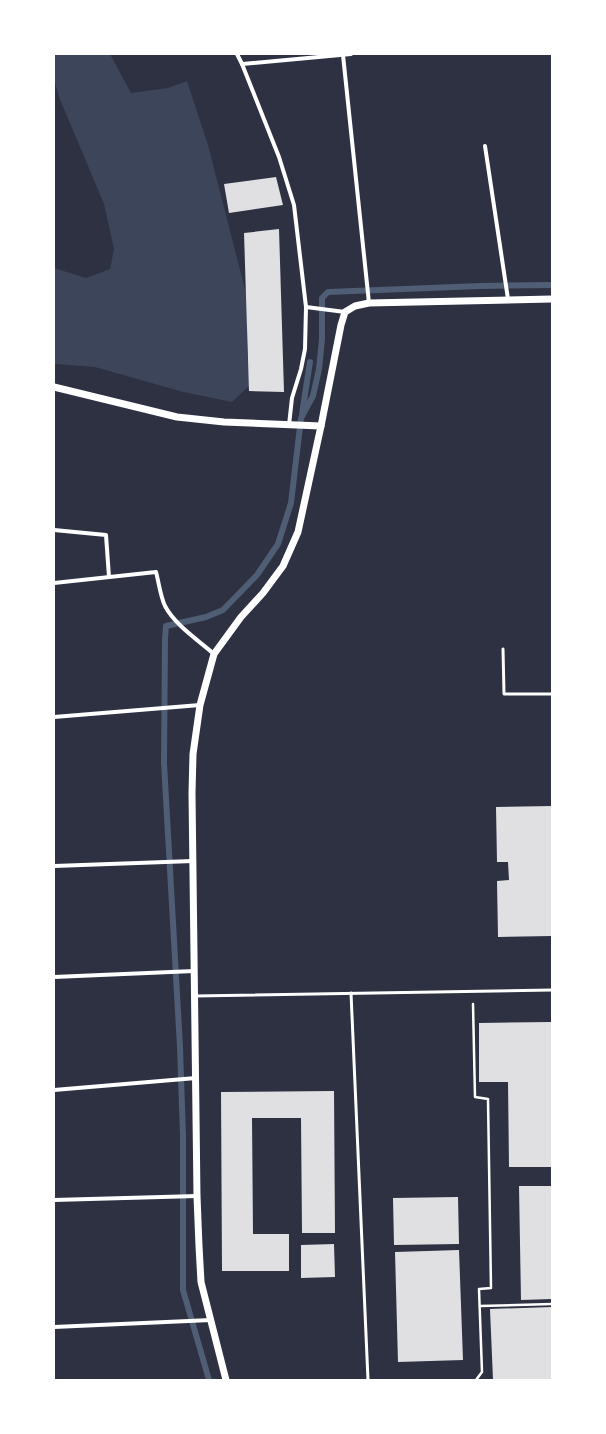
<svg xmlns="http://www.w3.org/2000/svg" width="606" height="1434" viewBox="0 0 606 1434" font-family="Montserrat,sans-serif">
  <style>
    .green { fill: #3c4559 }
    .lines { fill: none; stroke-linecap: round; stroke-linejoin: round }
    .stream { stroke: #4f5d75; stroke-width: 6 }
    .building { fill: #e0e0e3 }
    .path { stroke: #fff; stroke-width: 2.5 }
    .service { stroke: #fff; stroke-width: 3 }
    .minor { stroke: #fff; stroke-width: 4 }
    .tertiary { stroke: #fff; stroke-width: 7 }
  </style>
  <rect width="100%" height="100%" fill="#2d3142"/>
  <polygon class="green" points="54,54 110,54 131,93 168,88 187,81 208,145 247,297 247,354 251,384 232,402 183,392 95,367 54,364 54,268 86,278 110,269 114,249 104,204 59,97 54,79"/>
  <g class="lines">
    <g class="stream">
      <polyline points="302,414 310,362"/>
      <polyline points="209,1380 183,1290 183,1136 180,1047 164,763 165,639 166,626 206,617 223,610 257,575 278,544 291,503 301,418 313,396 319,369 322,339 322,298 328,292 480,286 552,285"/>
    </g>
  </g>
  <g class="building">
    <polygon points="276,177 283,205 229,213 224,184"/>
    <polygon points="279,229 284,392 249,391 244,233"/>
    <polygon points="552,806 552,936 498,937 497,881 509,880 508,862 497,862 496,807"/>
    <polygon points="552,1022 552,1167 509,1167 508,1082 479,1082 479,1023"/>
    <polygon points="334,1091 335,1233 302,1233 301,1118 252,1118 253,1234 289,1234 289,1271 222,1271 221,1092"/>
    <polygon points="519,1186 552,1186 552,1299 521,1300"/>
    <polygon points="458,1197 459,1244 394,1245 393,1198"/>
    <polygon points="334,1244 335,1277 301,1278 301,1245"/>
    <polygon points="459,1250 463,1360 398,1362 395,1252"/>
    <polygon points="552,1307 552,1380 493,1380 490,1309"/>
  </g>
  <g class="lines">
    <g class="path">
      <polyline points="473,1004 475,1097 488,1099 491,1288 479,1289 482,1372 476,1380"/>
      <polyline points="480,1306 552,1304"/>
    </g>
    <g class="service">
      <polyline points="503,649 504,694 552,694"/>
      <polyline points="351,993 368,1380"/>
      <polyline points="195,996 552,990"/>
    </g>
    <g class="minor">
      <polyline points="237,54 242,64 351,54"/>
      <polyline points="343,55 369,303"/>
      <polyline points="242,64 279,157 294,205 306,307 345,312"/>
      <polyline points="485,146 508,299"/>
      <polyline points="289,425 292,398 301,369 305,349 306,307"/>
      <polyline points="54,530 106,535 109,577"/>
      <path d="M54 583 156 572C159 583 160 595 165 606 175 625 198 640 214 654"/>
      <polyline points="54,717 200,705"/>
      <polyline points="54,866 193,861"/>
      <polyline points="54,977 194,971"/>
      <polyline points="54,1090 196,1078"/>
      <polyline points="54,1200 197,1196"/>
      <polyline points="54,1327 211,1320"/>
    </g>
    <g class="tertiary">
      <polyline points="54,387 177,417 224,422 321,426"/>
      <polyline points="226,1380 201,1282 199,1246 197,1196 192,793 193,754 200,705 214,654 241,617 263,593 283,566 298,532 321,426 341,325 345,312 355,306 369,303 552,299"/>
    </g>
  </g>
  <rect width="606" height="1434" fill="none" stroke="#ffffff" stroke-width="110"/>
</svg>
